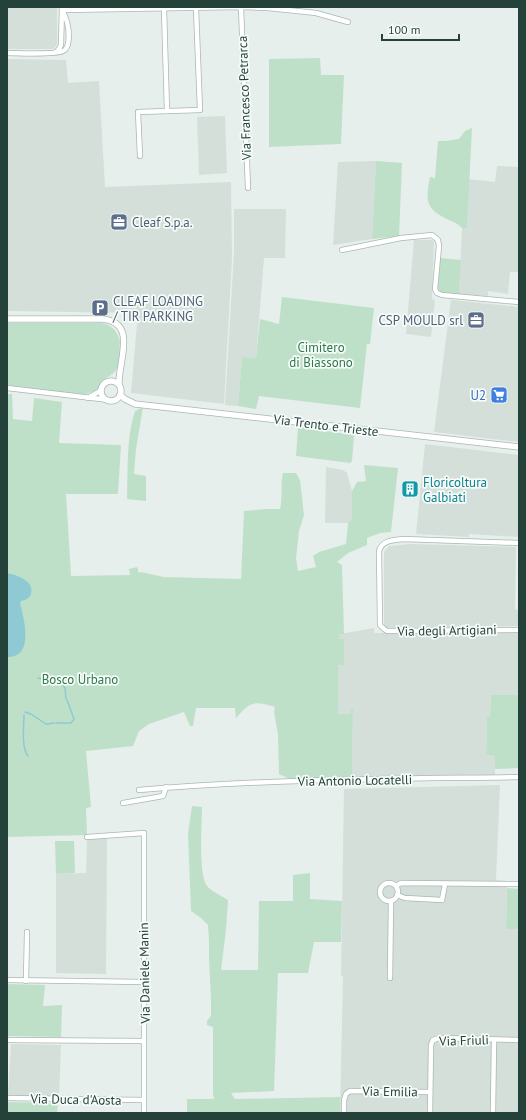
<svg xmlns="http://www.w3.org/2000/svg" width="526" height="1120" viewBox="0 0 526 1120" font-family="'PT Sans',sans-serif">
  <style>
    .built { fill: #d4dfda }
    .green { fill: #bfe0c8 }
    .water { fill: #8ec9d4 }
    .lines { fill: none; stroke-linecap: round; stroke-linejoin: round }
    .stream { stroke: #8ec9d4; stroke-width: 1.5 }
    .minor-casing { stroke: #a8b8b2; stroke-width: 6 }
    .tertiary-casing { stroke: #a8b8b2; stroke-width: 7 }
    .minor { stroke: #fff; stroke-width: 4.5 }
    .tertiary { stroke: #fff; stroke-width: 5.5 }
    .labels { text-anchor: middle; stroke-width: 3.5; stroke-linejoin: round; paint-order: stroke }
    .street-label { font-size: 13px; fill: #24423a; stroke: #f7fbf9 }
    .service-label { font-size: 13px; fill: #4e5e75; stroke: #f7fbf9; text-anchor: start }
    .park-label { font-size: 13px; fill: #2d7a4b; stroke: #f7fbf9 }
    .shop-label { font-size: 13px; fill: #366cbe; stroke: #f7fbf9; text-anchor: end }
    .culture-label { font-size: 13px; fill: #0d838f; stroke: #f7fbf9; text-anchor: start }
  </style>
  <rect width="100%" height="100%" fill="#e6efeb"/>
  <g class="built">
    <polygon points="7,7 57,7 57,45 53,49 7,49"/>
    <polygon points="7,59 66,60 68,83 99,81 105,187 231,182 232,258 224,404 131,393 138,313 7,311"/>
    <polygon points="225,116 227,173 199,175 197,117"/>
    <polygon points="376,161 372,239 333,245 338,162"/>
    <polygon points="497,166 519,167 519,272 510,272 508,294 488,291 488,296 459,294 462,228 467,228 468,179 495,182"/>
    <polygon points="234,209 286,209 285,258 264,258 256,358 242,357 238,406 225,405 234,253"/>
    <polygon points="414,240 432,240 434,242 432,298 435,301 431,337 406,334"/>
    <polygon points="451,300 519,307 519,442 434,432"/>
    <polygon points="425,444 519,455 519,537 469,534 469,537 416,534"/>
    <polygon points="326,467 343,470 347,473 352,491 352,519 348,523 325,523"/>
    <polygon points="411,544 516,547 515,609 519,610 519,626 385,628 384,625 384,552 389,546"/>
    <polygon points="374,628 374,633 519,633 519,695 491,695 490,717 487,717 486,755 495,756 495,775 352,778 353,709 351,714 338,714 338,664 344,664 344,639 339,639 340,634"/>
    <polygon points="500,785 496,880 507,881 506,929 519,929 519,1113 340,1113 343,976 341,976 344,789"/>
    <polygon points="87,838 107,838 106,974 56,973 56,874 86,873"/>
    <polygon points="11,1044 61,1045 59,1096 8,1096"/>
  </g>
  <g class="green">
    <polygon points="320,58 321,75 344,75 341,144 269,147 269,59"/>
    <path d="M472 128 467 228H462C458 224 454 222 449 220 426 209 425 202 430 177L435 178 438 141H446L459 139 465 131Z"/>
    <polygon points="376,161 402,163 399,236 372,239"/>
    <polygon points="440,258 461,260 459,294 440,292 438,289"/>
    <polygon points="282,297 374,308 370,344 367,344 360,408 259,396 256,409 238,406 242,357 256,358 260,319 279,324"/>
    <path d="M7 323H102C112 325 117 331 120 341 119 350 121 363 116 370 108 380 102 376 97 391L81 395 7 385Z"/>
    <path d="M7 394H12L13 419 32 421 34 398 62 402 59 443 121 445 118 494H66L71 576 130 575 129 569 137 567 139 573 141 572 164 577 241 579 244 511 266 509H280C283 497 280 485 283 473H296L300 480 304 515 299 531 296 558 298 571 316 567 313 556 319 552 346 544 348 523 352 519V491L357 482 366 481 364 465 398 468 391 532 380 533 367 538V545L348 553 337 562 342 565 344 634H340L339 639H344V665H338V714H351V709H353L352 778 290 779 279 774 278 734 274 712 275 707C253 701 251 701 236 718L235 708H196L193 726H190L184 712 149 724 139 731 133 746 86 751 91 807 86 808 87 835 7 837Z"/>
    <path d="M143 407 136 449 134 474 146 476V501L127 499C128 470 126 438 135 411Z"/>
    <polygon points="298,427 354,435 352,461 350,463 296,456"/>
    <polygon points="491,695 519,695 519,768 495,769 495,756 486,755 487,717 490,717"/>
    <path d="M192 806 202 807C202 823 198 874 207 886 211 891 223 897 228 900L226 930 221 970H258L259 901H293V875L310 873V899L342 901 341 942H314L308 973H278L274 1091 231 1093 235 1099 340 1097V1113H187V1099H214L213 1094V1027L207 1025V1021L211 1016V1000L209 958V940L208 925 201 918 191 911 188 834Z"/>
    <polygon points="55,841 74,841 75,873 56,874"/>
    <polygon points="507,888 519,889 519,929 506,929"/>
    <polygon points="7,984 45,985 43,1006 62,1005 61,1037 7,1036"/>
    <polygon points="7,1102 58,1103 57,1113 7,1113"/>
  </g>
  <path class="water" d="M7 573C17 575 35 581 31 594 29 599 25 600 21 601L20 603C24 619 35 658 7 657Z"/>
  <g class="lines">
    <g class="stream">
      <polyline points="38,678 51,681 56,680 61,682 65,688 66,699"/>
      <polyline points="25,712 31,714 46,724"/>
      <path d="M24 715C24 725 21 748 28 756"/>
      <polyline points="56,723 63,723"/>
      <polyline points="64,723 71,723 74,719 67,700"/>
      <polyline points="47,724 54,723"/>
    </g>
    <g class="minor-casing">
      <g id="minor">
        <polyline points="241,7 248,188"/>
        <polyline points="164,9 167,111"/>
        <polyline points="62,10 241,7 268,8 316,13 348,22"/>
        <polyline points="56,52 59,49 61,45 62,7"/>
        <path d="M7 53C19 53 54 55 63 51 71 48 69 29 67 22 66 18 64 14 62 10"/>
        <polyline points="140,156 138,112 200,110 196,8"/>
        <polyline points="342,250 401,238 432,235 438,240 439,246 435,289 437,293 442,295 519,302"/>
        <polyline points="7,388 109,400"/>
        <polyline points="88,398 100,391"/>
        <path d="M519 543 404 539C394 540 382 540 379 551L380 625 384 629 387 631 519 630"/>
        <path d="M139 790C265 779 392 779 519 777"/>
        <polyline points="123,803 163,796 166,787"/>
        <polyline points="87,837 144,833 144,1113"/>
        <circle cx="389" cy="892" r="9"/>
        <polyline points="396,886 401,883 519,884"/>
        <polyline points="397,895 405,898 442,900 445,884"/>
        <polyline points="390,978 391,901"/>
        <polyline points="7,980 144,982"/>
        <polyline points="26,981 27,932"/>
        <polyline points="7,1040 144,1041"/>
        <polyline points="7,1098 144,1100"/>
        <polyline points="344,1113 344,1100 346,1094 350,1091 430,1092"/>
        <polyline points="430,1113 431,1045 433,1040 439,1038 519,1040"/>
        <polyline points="493,1113 494,1040"/>
      </g>
    </g>
    <g class="tertiary-casing">
      <g id="tertiary">
        <path d="M7 319H100C139 320 118 362 119 384"/>
        <circle cx="111" cy="391" r="10"/>
        <polyline points="120,395 125,399 135,404 519,447"/>
      </g>
    </g>
    <use href="#minor" class="minor"/>
    <use href="#tertiary" class="tertiary"/>
  </g>
  <defs>
    <g id="office-square" transform="scale(0.9)"><rect x="-9" y="-9" width="18" height="18" rx="4" fill="#5c6f8a" stroke="#f7fbf9"/><path d="M-6-3h4V-5.5h4V-3h4V5H-6ZM-1-4.5V-3h2v-1.5ZM-6 0V1H6V0Z" fill="#fff"/></g>
    <g id="parking-square" transform="scale(0.9)"><rect x="-9" y="-9" width="18" height="18" rx="4" fill="#5c6f8a" stroke="#f7fbf9"/><path d="M-3.5-5.5H1a3.5 3.5 0 0 1 0 7H-1V5.5H-3.5ZM-1-3.4V-.6H.8a1.4 1.4 0 0 0 0-2.8Z" fill="#fff"/></g>
    <g id="supermarket-square" transform="scale(0.9)"><rect x="-9" y="-9" width="18" height="18" rx="4" fill="#3f7fe0" stroke="#f7fbf9"/><path d="M-6-5.5h2.5l.6 2H6L4.5 2H-2.5L-4.4-4H-6ZM-1.5 3.2a1.3 1.3 0 1 0 .1 0ZM3 3.2a1.3 1.3 0 1 0 .1 0Z" fill="#fff"/></g>
    <g id="building-square" transform="scale(0.9)"><rect x="-9" y="-9" width="18" height="18" rx="4" fill="#0f9aa8" stroke="#f7fbf9"/><path d="M-4-6H4V6H1V3H-1V6H-4ZM-2.5-4.3h1.7v1.8h-1.7ZM.8-4.3h1.7v1.8H.8ZM-2.5-1h1.7V.8h-1.7ZM.8-1h1.7V.8H.8Z" fill="#fff"/></g>
  </defs>
  <g fill-rule="evenodd">
    <use href="#office-square" x="119" y="222"/>
    <use href="#parking-square" x="100" y="308"/>
    <use href="#office-square" x="476" y="320"/>
    <use href="#supermarket-square" x="499" y="395"/>
    <use href="#building-square" x="410" y="489"/>
  </g>
  <g class="labels">
    <g class="street-label">
      <text transform="translate(244 98) rotate(-92)" y="5">Via Francesco Petrarca</text>
      <text transform="translate(326 425) rotate(7)" y="5">Via Trento e Trieste</text>
      <text transform="translate(447 630) rotate(-1)" y="5">Via degli Artigiani</text>
      <text transform="translate(355 780) rotate(-1)" y="5">Via Antonio Locatelli</text>
      <text transform="translate(144 973) rotate(-91)" y="5">Via Daniele Manin</text>
      <text transform="translate(464 1040) rotate(-2)" y="5">Via Friuli</text>
      <text transform="translate(390 1091) rotate(1)" y="5">Via Emilia</text>
      <text transform="translate(76 1099) rotate(1)" y="5">Via Duca d'Aosta</text>
    </g>
    <g class="service-label">
      <text x="132" y="227">Cleaf S.p.a.</text>
      <text x="113" y="306">CLEAF LOADING<tspan x="113" dy="15">/ TIR PARKING</tspan></text>
      <text x="463" y="325" text-anchor="end">CSP MOULD srl</text>
    </g>
    <g class="park-label">
      <text x="321" y="352">Cimitero<tspan x="321" dy="15">di Biassono</tspan></text>
      <text x="80" y="684">Bosco Urbano</text>
    </g>
    <g class="shop-label">
      <text x="486" y="400">U2</text>
    </g>
    <g class="culture-label">
      <text x="423" y="487">Floricoltura<tspan x="423" dy="15">Galbiati</tspan></text>
    </g>
  </g>
  <rect width="526" height="1120" fill="none" stroke="#24423a" stroke-width="16"/>
  <path d="M382 34v6h77v-6" fill="none" stroke="#24423a" stroke-width="2"/>
  <text x="388" y="34" font-size="12" fill="#24423a" stroke="#f7fbf9" stroke-width="3" paint-order="stroke">100 m</text>
</svg>
